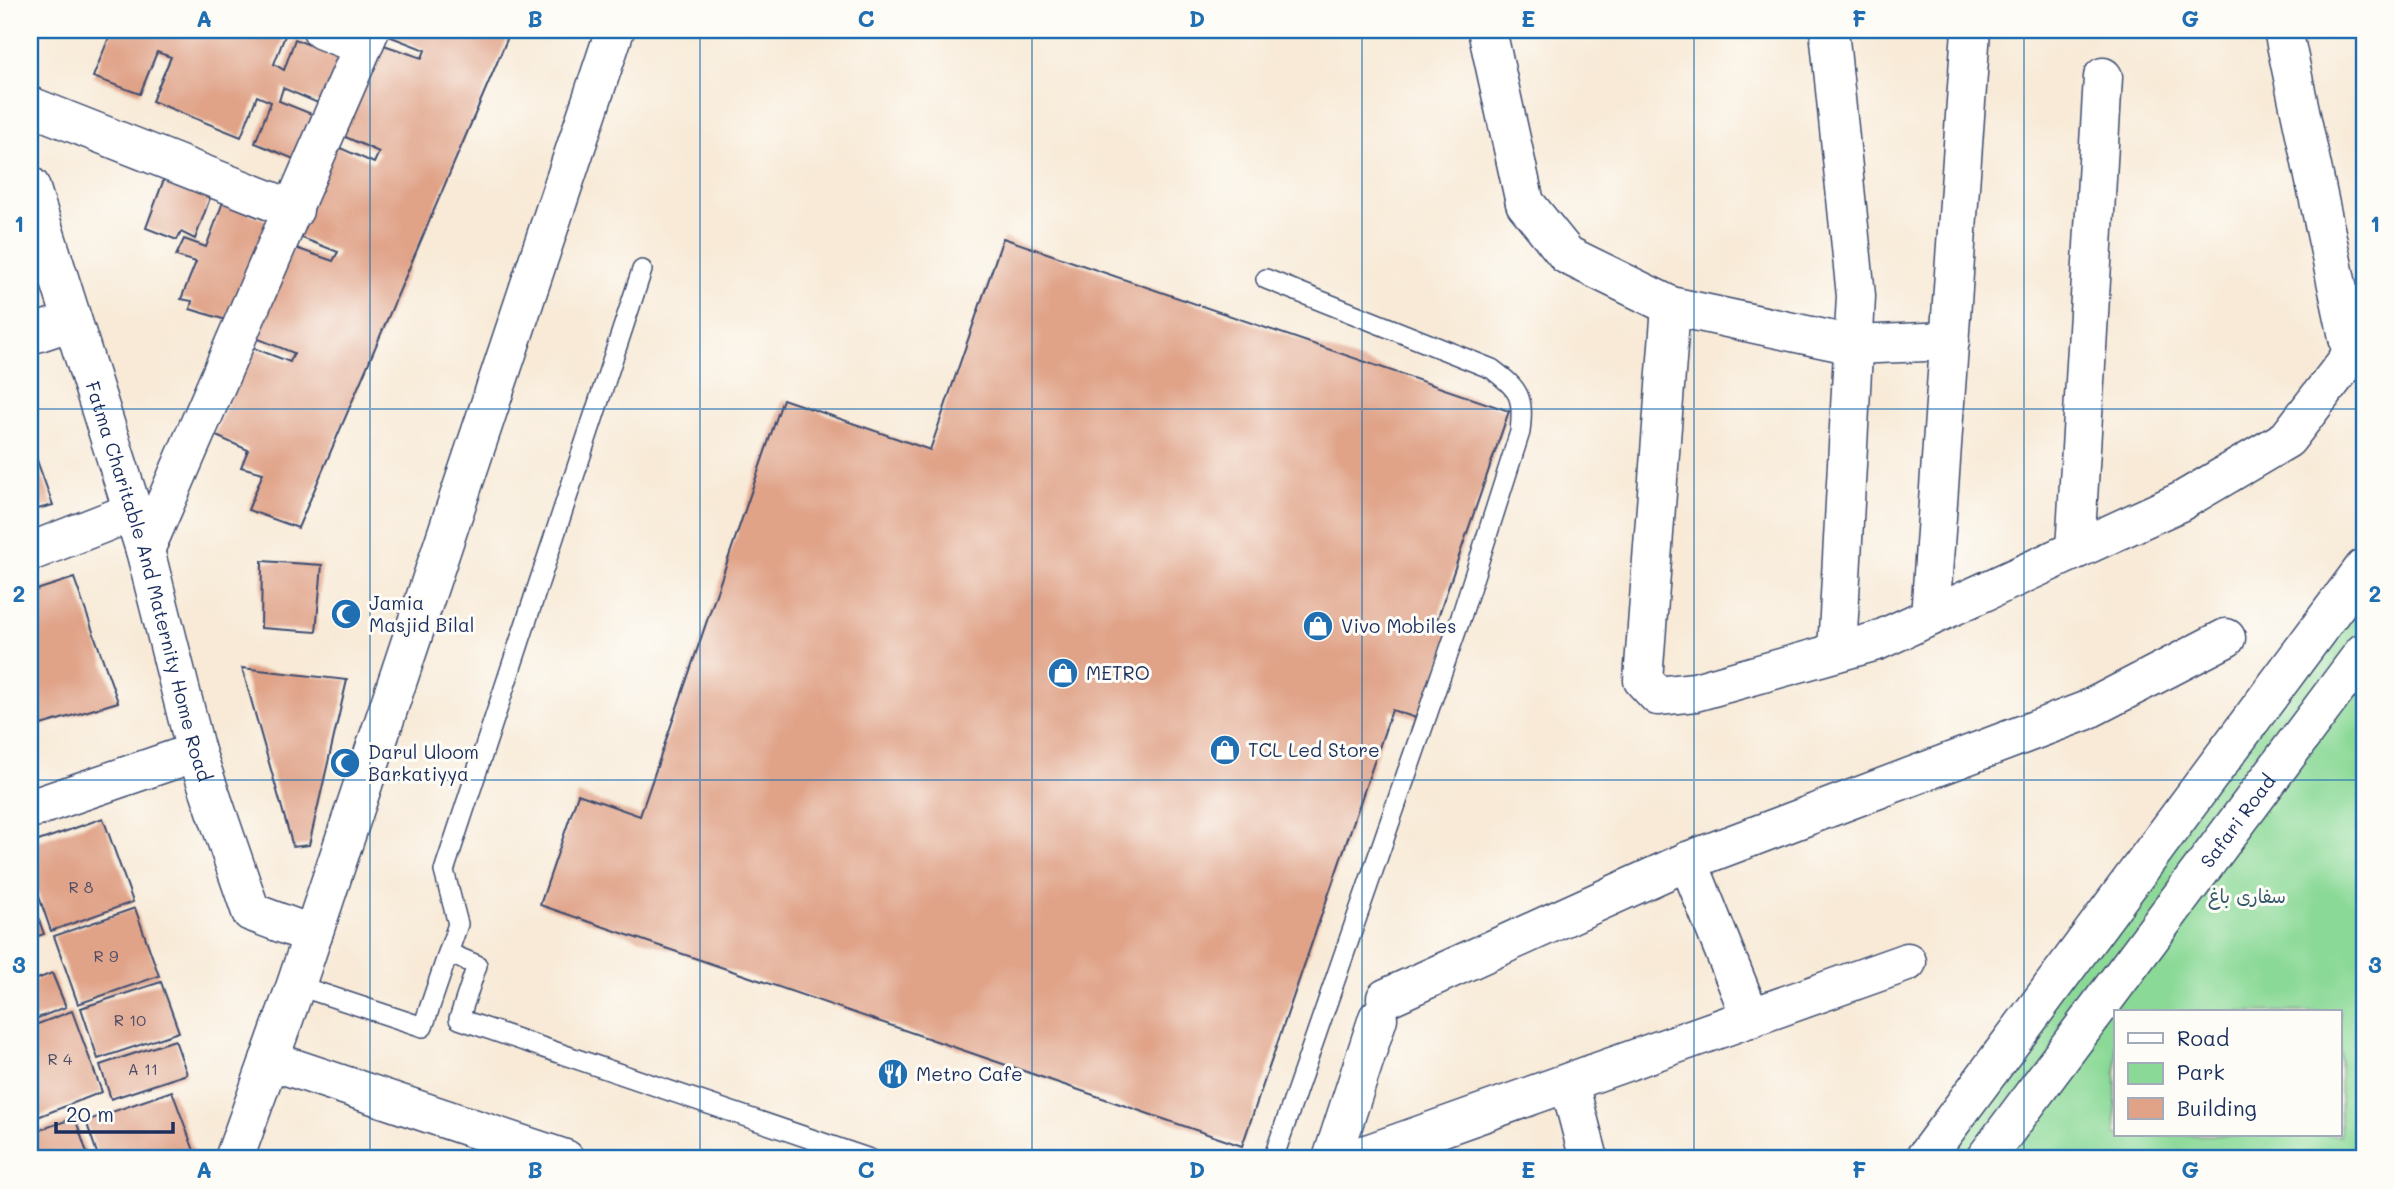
<svg xmlns="http://www.w3.org/2000/svg" width="2394" height="1189" viewBox="0 0 2394 1189" font-family="Mali,'Playpen Sans Arabic',sans-serif">
  <style>
    .green { fill: #8bd997; stroke: #53847a; stroke-width: 2; fill-rule: evenodd }
    .building { fill: #e0a388 }
    .lines { fill: none; stroke-linecap: round; stroke-linejoin: round }
    .lane-casing { stroke: #3c4b70; stroke-width: 22 }
    .street-casing { stroke: #3c4b70; stroke-width: 41 }
    .lane { stroke: #fff; stroke-width: 19 }
    .street { stroke: #fff; stroke-width: 38 }
    .grid { fill: none; stroke: #1f6fb2; stroke-width: 2; stroke-opacity: 0.55 }
    .labels { text-anchor: middle; stroke-width: 6; stroke-linejoin: round; paint-order: stroke }
    .number-label { font-size: 16px; fill: #4c4c68 }
    .street-label { font-size: 19px; fill: #1b2f5e; stroke: #fdfcf7 }
    .poi-label { font-size: 19px; fill: #1b2f5e; stroke: #fdfcf7; text-anchor: start }
    .park-label { font-size: 19px; fill: #375a6c; stroke: #fdfcf7 }
    .neatline { fill: none; stroke: #1f6fb2; stroke-width: 2.5 }
    .grid-label { font-size: 23px; text-anchor: middle; font-weight: bold; fill: #1f6fb2 }
  </style>
  <rect width="100%" height="100%" fill="#fdfcf7"/>
  <filter id="ink" filterUnits="userSpaceOnUse"><feTurbulence type="fractalNoise" baseFrequency=".0143" numOctaves="2"/><feDisplacementMap in="SourceGraphic" scale="14" xChannelSelector="R" yChannelSelector="G"/><feConvolveMatrix kernelMatrix="1 2 1 2 8 2 1 2 1" color-interpolation-filters="sRGB"/></filter>
  <filter id="wash" filterUnits="userSpaceOnUse"><feTurbulence type="fractalNoise" baseFrequency=".00686" numOctaves="4" result="noise"/><feDisplacementMap in="SourceGraphic" scale="28" xChannelSelector="R" yChannelSelector="G"/><feGaussianBlur stdDeviation="1.57" result="paint"/><feColorMatrix in="noise" values="0 0 0 0 0 0 0 0 0 0 0 0 0 0 0 0 0 1.4 0 .05"/><feComposite in="paint" operator="in"/></filter>
  <g filter="url(#wash)">
    <rect width="100%" height="100%" fill="#f8ead7"/>
    <path class="green" d="M2364 549V1159H1904ZM2116 1012H2340V1135H2116Z"/>
    <g id="blocks">
      <g class="building">
        <polygon points="112,30 278,30 286,33 274,64 284,70 295,39 344,59 325,106 283,88 279,101 319,117 301,162 255,143 271,102 257,96 241,137 152,101 171,57 157,52 140,94 93,77"/>
        <polygon points="388,30 511,30 298,528 248,510 263,473 241,467 248,450 214,435 251,347 290,362 294,353 256,338 293,247 333,261 338,252 297,236 336,146 374,163 379,152 341,135 378,43 422,58 425,50 386,35"/>
        <polygon points="164,179 211,195 195,239 181,232 177,240 146,228"/>
        <polygon points="223,202 268,221 226,320 190,309 192,301 181,299 196,262 176,256 184,239 206,247"/>
        <polygon points="1003,238 1509,411 1434,629 1451,635 1422,720 1392,710 1242,1146 540,905 578,794 640,816 783,399 930,450"/>
        <polygon points="30,441 53,505 30,511"/>
        <polygon points="262,561 322,565 316,632 261,628"/>
        <polygon points="74,578 118,702 41,725 30,689 30,592"/>
        <polygon points="242,668 347,680 309,845 293,847"/>
        <polygon points="103,818 133,902 51,931 30,871 30,844"/>
        <polygon points="30,895 44,934 30,939"/>
        <polygon points="135,908 159,976 78,1004 54,936"/>
        <polygon points="52,973 66,1007 30,1021 30,982"/>
        <polygon points="161,982 179,1032 98,1059 81,1008"/>
        <polygon points="72,1011 102,1092 30,1120 30,1027"/>
        <polygon points="175,1040 187,1074 111,1099 100,1065"/>
        <polygon points="172,1091 197,1159 99,1159 86,1121"/>
        <polygon points="75,1118 89,1159 30,1159 30,1133"/>
      </g>
    </g>
  </g>
  <g filter="url(#ink)">
    <use href="#blocks" fill-opacity="0" stroke="#3c4b70" stroke-width="2"/>
    <g class="lines">
      <g class="lane-casing">
        <g id="lane">
          <path d="M1266 279 1492 369C1520 390 1524 397 1520 432L1461 617 1273 1159"/>
          <polyline points="448,953 477,965 459,1019 870,1159"/>
          <polyline points="296,985 423,1027 458,924 444,871 642,270"/>
        </g>
      </g>
      <g class="street-casing">
        <g id="street">
          <polyline points="322,30 363,46"/>
          <polyline points="1487,30 1525,203 1567,255 1671,306 1853,345 1950,341"/>
          <polyline points="1829,30 1856,296 1837,652"/>
          <polyline points="2283,30 2352,356"/>
          <polyline points="30,106 294,210"/>
          <path id="s1" d="M30 186 145 550 196 752 251 912 313 935"/>
          <polyline points="1671,306 1643,680 1658,696 1695,692 1877,641 2180,502 2287,439 2364,339"/>
          <polyline points="30,335 72,321"/>
          <polyline points="145,550 370,30"/>
          <polyline points="2075,550 2103,77"/>
          <polyline points="30,552 132,512"/>
          <polyline points="1930,617 1971,30"/>
          <polyline points="30,809 196,752"/>
          <polyline points="1688,861 1751,1018"/>
          <polyline points="1386,998 1688,861 2085,711 2226,638"/>
          <polyline points="269,1060 565,1159"/>
          <polyline points="1569,1083 1589,1159"/>
          <polyline points="234,1159 296,985 615,30"/>
          <polyline points="1332,1159 1378,1018"/>
          <polyline points="1353,1159 1907,962"/>
          <polyline points="1924,1159 2364,568"/>
          <path id="s2" d="M1985 1159 2364 652"/>
        </g>
      </g>
      <use href="#lane" class="lane"/>
      <use href="#street" class="street"/>
    </g>
  </g>
  <path class="grid" d="M370 30V1159M700 30V1159M1032 30V1159M1362 30V1159M1694 30V1159M2024 30V1159M30 409H2364M30 780H2364"/>
  <defs>
    <g id="mosque-disc" transform="scale(1.575)"><circle r="9.5" fill="#1f6fb2" stroke="#fdfcf7"/><path d="M3.5-4.9A6 6 0 1 0 3.5 4.9A5 5 0 1 1 3.5-4.9Z" fill="#fff"/></g>
    <g id="shop-disc" transform="scale(1.575)"><circle r="9.5" fill="#1f6fb2" stroke="#fdfcf7"/><path d="M-5-2.5h2.3a2.7 3.5 0 0 1 5.4 0H5L5.5 6h-11ZM-1.5-2.5h3a1.5 2.3 0 0 0-3 0Z" fill="#fff"/></g>
    <g id="restaurant-disc" transform="scale(1.575)"><circle r="9.5" fill="#1f6fb2" stroke="#fdfcf7"/><path d="M-5-6h1v4h1v-4h1v4h1v-4h1v5L-1.5 .5V6h-2V.5L-5-1ZM5-6V6H3V1.5H1.5Q1.5-4 5-6Z" fill="#fff"/></g>
  </defs>
  <g fill-rule="evenodd">
    <use href="#mosque-disc" x="346" y="614"/>
    <use href="#shop-disc" x="1318" y="626"/>
    <use href="#shop-disc" x="1063" y="673"/>
    <use href="#shop-disc" x="1225" y="750"/>
    <use href="#mosque-disc" x="345" y="763"/>
    <use href="#restaurant-disc" x="893" y="1074"/>
  </g>
  <g class="labels">
    <g class="number-label">
      <text x="81" y="893">R 8</text>
      <text x="106" y="962">R 9</text>
      <text x="130" y="1026">R 10</text>
      <text x="60" y="1065">R 4</text>
      <text x="143" y="1075">A 11</text>
    </g>
    <g class="street-label">
      <text dy="7" stroke="none"><textPath href="#s1" startOffset="413">Fatma Charitable And Maternity Home Road</textPath></text>
      <text dy="7" stroke="none"><textPath href="#s2" startOffset="422">Safari Road</textPath></text>
    </g>
    <g class="poi-label">
      <text x="369" y="610">Jamia<tspan x="369" dy="22">Masjid Bilal</tspan></text>
      <text x="1341" y="633">Vivo Mobiles</text>
      <text x="1086" y="680">METRO</text>
      <text x="1248" y="757">TCL Led Store</text>
      <text x="368" y="759">Darul Uloom<tspan x="368" dy="22">Barkatiyya</tspan></text>
      <text x="916" y="1081">Metro Cafe</text>
    </g>
    <g class="park-label">
      <text x="2247" y="903">سفاری باغ</text>
    </g>
  </g>
  <rect width="2394" height="1189" fill="none" stroke="#fdfcf7" stroke-width="77"/>
  <rect x="2114" y="1010" width="228" height="126" fill="#fdfcf7" stroke="#a3aaba" stroke-width="2"/>
  <rect x="2128" y="1033" width="35" height="10" fill="#ffffff" stroke="#a3aaba" stroke-width="2"/>
  <text x="2177" y="1046" font-size="21" fill="#1b2f5e">Road</text>
  <rect x="2128" y="1063" width="35" height="21" fill="#8bd997" stroke="#a3aaba" stroke-width="2"/>
  <text x="2177" y="1080" font-size="21" fill="#1b2f5e">Park</text>
  <rect x="2128" y="1098" width="35" height="21" fill="#e0a388" stroke="#a3aaba" stroke-width="2"/>
  <text x="2177" y="1116" font-size="21" fill="#1b2f5e">Building</text>
  <path d="M56 1122v10h117v-10" fill="none" stroke="#1b2f5e" stroke-width="3.5"/>
  <text x="66" y="1122" font-size="21" fill="#1b2f5e" stroke="#fdfcf7" stroke-width="5" paint-order="stroke">20 m</text>
  <rect x="38" y="38" width="2318" height="1112" class="neatline"/>
  <g class="grid-label">
    <text x="204" y="27">A</text>
    <text x="535" y="27">B</text>
    <text x="866" y="27">C</text>
    <text x="1197" y="27">D</text>
    <text x="1528" y="27">E</text>
    <text x="1859" y="27">F</text>
    <text x="2190" y="27">G</text>
    <text x="19" y="232">1</text>
    <text x="2375" y="232">1</text>
    <text x="19" y="602">2</text>
    <text x="2375" y="602">2</text>
    <text x="19" y="973">3</text>
    <text x="2375" y="973">3</text>
    <text x="204" y="1178">A</text>
    <text x="535" y="1178">B</text>
    <text x="866" y="1178">C</text>
    <text x="1197" y="1178">D</text>
    <text x="1528" y="1178">E</text>
    <text x="1859" y="1178">F</text>
    <text x="2190" y="1178">G</text>
  </g>
</svg>
